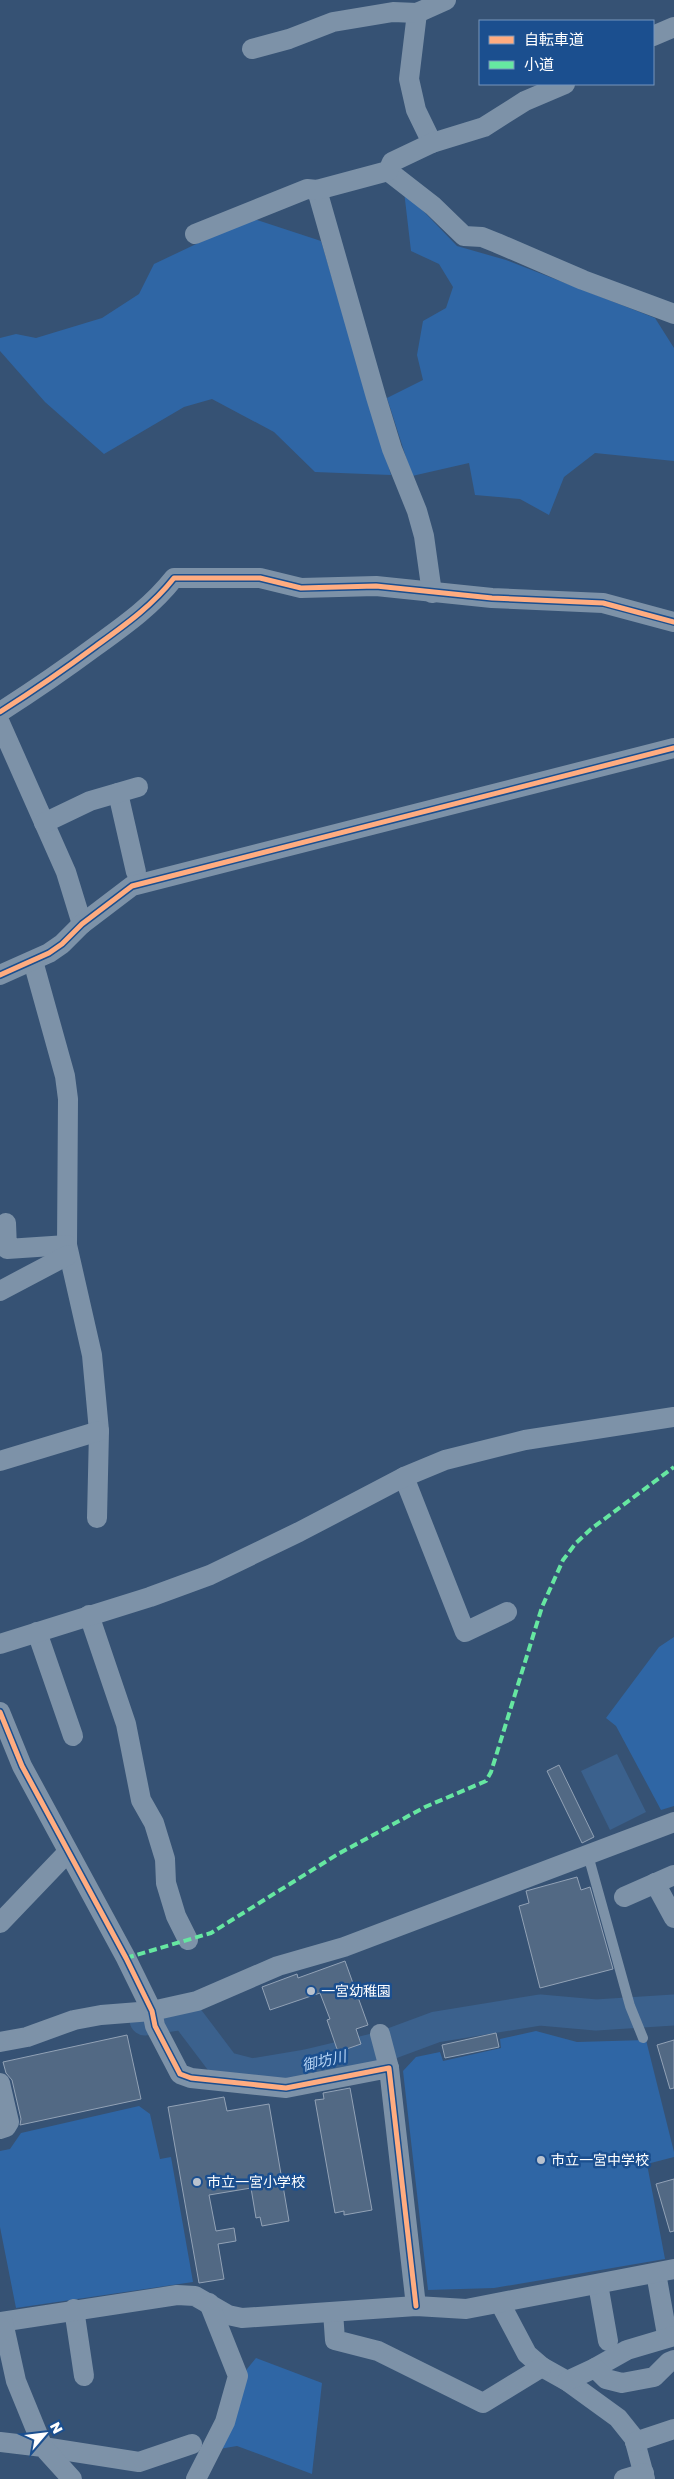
<svg xmlns="http://www.w3.org/2000/svg" width="674" height="2479" viewBox="0 0 674 2479" font-family="'Golos Text','Noto Sans JP',sans-serif">
  <style>
    .green { fill: #2f66a5 }
    .water { fill: #3b618d }
    .lines { fill: none; stroke-linecap: round; stroke-linejoin: round }
    .river { stroke: #3b618d; stroke-width: 31 }
    .building { fill: #526984; stroke: #92a2b6 }
    .service { stroke: #7d92a8; stroke-width: 10 }
    .minor { stroke: #7d92a8; stroke-width: 20 }
    .quiet { stroke: #66e7a1; stroke-width: 4; stroke-dasharray: 8 4; stroke-linecap: butt }
    .cycleway-casing { stroke: #1b4f8f; stroke-width: 8 }
    .cycleway { stroke: #ffac80; stroke-width: 5 }
    .poi-dot { fill: #b9c2ce; stroke: #1b4f8f; stroke-width: 2 }
    .labels { text-anchor: middle; stroke-width: 5; stroke-linejoin: round; paint-order: stroke }
    .poi-label { font-size: 14px; fill: #fff; stroke: #1b4f8f; text-anchor: start }
    .water-label { font-size: 15px; font-style: italic; fill: #b5d3f5; stroke: #1b4f8f }
  </style>
  <rect width="100%" height="100%" fill="#365274"/>
  <g class="green">
    <polygon points="404,191 457,246 506,260 655,318 674,348 674,461 595,453 564,477 549,515 520,499 475,495 469,463 412,476 387,398 423,380 417,355 423,321 446,308 453,287 439,264 411,251"/>
    <polygon points="251,218 321,241 391,475 315,472 274,432 212,399 184,407 104,454 45,402 0,351 0,338 16,334 36,338 102,318 139,294 154,264"/>
    <polygon points="674,1637 674,1806 661,1810 616,1726 606,1718 659,1647"/>
    <polygon points="536,2031 577,2042 646,2040 674,2152 674,2157 647,2164 665,2259 494,2288 428,2290 403,2071 416,2057 440,2052 443,2061 501,2048 500,2039"/>
    <polygon points="139,2106 150,2114 160,2159 171,2157 193,2282 16,2308 0,2227 0,2151 10,2149 21,2133"/>
    <polygon points="256,2358 322,2383 312,2474 237,2446 213,2450 247,2369"/>
  </g>
  <polygon class="water" points="617,1754 646,1812 610,1830 581,1771"/>
  <g class="lines">
    <polyline class="river" points="145,2020 185,2014 225,2067 252,2074 306,2065 382,2047 436,2027 540,2010 596,2015 674,2010"/>
  </g>
  <g class="building">
    <polygon points="559,1765 594,1837 582,1843 547,1771"/>
    <polygon points="577,1877 581,1890 590,1887 613,1969 540,1988 519,1906 529,1903 526,1891"/>
    <polygon points="345,1961 368,2025 356,2029 361,2044 338,2052 327,2020 330,2019 320,1993 270,2010 262,1987 297,1974 298,1978"/>
    <polygon points="496,2033 499,2047 445,2058 442,2045"/>
    <polygon points="127,2035 141,2099 20,2125 21,2119 12,2080 6,2073 3,2062"/>
    <polygon points="674,2040 674,2088 670,2089 657,2045"/>
    <polygon points="350,2088 372,2210 344,2215 344,2211 335,2213 315,2100 324,2099 323,2093"/>
    <polygon points="224,2097 227,2111 269,2104 289,2221 262,2226 260,2217 256,2218 251,2188 209,2195 216,2231 234,2228 236,2241 218,2244 224,2279 199,2283 168,2107"/>
    <polygon points="674,2179 674,2231 670,2232 656,2184"/>
  </g>
  <g class="lines">
    <polyline class="service" points="588,1855 630,2006 643,2038"/>
    <g class="minor">
      <polyline points="417,13 409,79 416,110 432,143"/>
      <polyline points="653,36 674,27"/>
      <polyline points="252,49 289,39 333,22 393,12 417,13 446,0"/>
      <polyline points="388,171 433,206 464,236 482,237 497,243 583,280 674,314"/>
      <polyline points="317,190 376,397 392,449 417,511 424,536 432,593"/>
      <polyline points="195,234 307,189 317,190 388,171 392,162 432,143 484,127 525,101 565,84"/>
      <path d="M0 712C33 691 65 669 96 646 125 625 152 606 174 578H260L301 588 376 586 492 598 603 603 674 622"/>
      <polyline points="0,723 66,872 82,924"/>
      <polyline points="118,793 136,872"/>
      <polyline points="44,823 90,801 138,787"/>
      <polyline points="33,961 65,1076 68,1099 67,1245 92,1355 99,1431 97,1518"/>
      <polyline points="0,975 49,953 62,944 82,924 132,886 674,748"/>
      <polyline points="6,1223 7,1249 67,1245"/>
      <polyline points="0,1291 68,1255"/>
      <polyline points="0,1461 99,1431"/>
      <polyline points="404,1477 465,1632 507,1612"/>
      <polyline points="89,1615 126,1724 141,1800 154,1823 165,1859 166,1883 176,1916 188,1940"/>
      <polyline points="37,1632 73,1736"/>
      <polyline points="0,1644 150,1597 210,1575 299,1532 404,1477 445,1460 525,1440 674,1417"/>
      <polyline points="0,1712 22,1766 126,1958 152,2011 155,2026 180,2074 191,2078 286,2088 389,2068 416,2306"/>
      <polyline points="655,1883 674,1918"/>
      <polyline points="624,1897 674,1875"/>
      <polyline points="0,1923 68,1852"/>
      <polyline points="380,2034 389,2068"/>
      <polyline points="0,2042 27,2037 74,2020 101,2015 152,2011 197,2001 278,1966 344,1947 674,1822"/>
      <polyline points="0,2083 9,2122 6,2127 0,2129"/>
      <polyline points="656,2273 666,2329"/>
      <polyline points="598,2284 608,2341"/>
      <polyline points="500,2303 527,2354 542,2367 567,2381 618,2418 634,2438 645,2479"/>
      <polyline points="74,2309 84,2376"/>
      <polyline points="333,2312 335,2340 378,2351 483,2403 542,2367"/>
      <polyline points="0,2322 177,2295 195,2296 228,2315 242,2318 416,2306 466,2309 674,2269"/>
      <polyline points="3,2322 16,2381 43,2447 139,2462 192,2444"/>
      <polyline points="595,2368 627,2350 674,2336"/>
      <polyline points="567,2381 595,2368 606,2379 622,2383 654,2377 669,2362 674,2360"/>
      <polyline points="0,2442 43,2447 72,2479"/>
      <polyline points="635,2442 674,2429"/>
      <polyline points="196,2479 225,2422 238,2376 209,2303"/>
      <polyline points="624,2479 644,2473"/>
    </g>
    <polyline class="quiet" points="126,1958 211,1933 338,1854 425,1807 486,1781 491,1772 542,1607 563,1560 576,1543 591,1529 674,1467"/>
    <g class="cycleway-casing">
      <g id="cycleway">
        <path d="M0 712C33 691 65 669 96 646 125 625 152 606 174 578H260L301 588 376 586 492 598 603 603 674 622"/>
        <polyline points="0,975 49,953 62,944 82,924 132,886 674,748"/>
        <polyline points="0,1712 22,1766 126,1958 152,2011 155,2026 180,2074 191,2078 286,2088 389,2068 416,2306"/>
      </g>
    </g>
    <use href="#cycleway" class="cycleway"/>
  </g>
  <g class="poi-dot">
    <circle cx="311" cy="1991" r="5"/>
    <circle cx="541" cy="2160" r="5"/>
    <circle cx="197" cy="2182" r="5"/>
  </g>
  <g class="labels">
    <g class="poi-label">
      <text x="321" y="1996">一宮幼稚園</text>
      <text x="551" y="2165">市立一宮中学校</text>
      <text x="207" y="2187">市立一宮小学校</text>
    </g>
    <g class="water-label">
      <text transform="translate(324 2061) rotate(-13)" y="5">御坊川</text>
    </g>
  </g>
  <rect x="479" y="20" width="175" height="65" fill="#1b4f8f" stroke="#7695bc"/>
  <rect x="489" y="36" width="25" height="8" fill="#ffac80" stroke="#7695bc"/>
  <text x="524" y="45" font-size="15" fill="#ffffff">自転車道</text>
  <rect x="489" y="61" width="25" height="8" fill="#66e7a1" stroke="#7695bc"/>
  <text x="524" y="70" font-size="15" fill="#ffffff">小道</text>
  <g transform="translate(45 2434) rotate(62)" stroke="#1b4f8f" stroke-width="4" paint-order="stroke">
  <path d="M0-4L9 19L0 12L-9 19Z" fill="#ffffff"/>
  <text y="-8" font-size="14" font-weight="bold" text-anchor="middle" fill="#ffffff">N</text>
  </g>
</svg>
